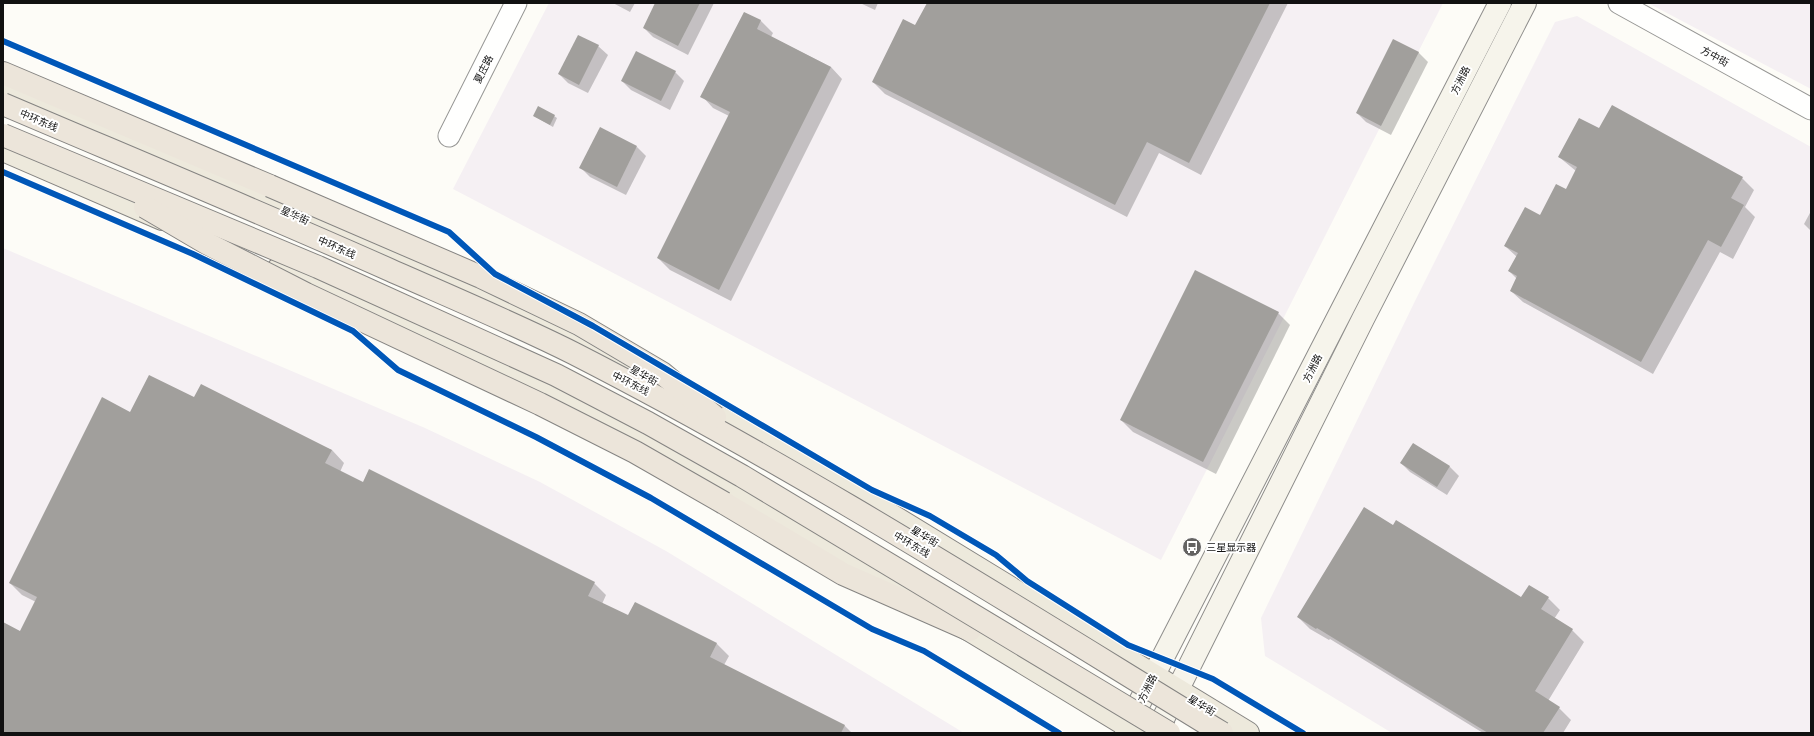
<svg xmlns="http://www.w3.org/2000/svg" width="1814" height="736" viewBox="0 0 1814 736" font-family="'Times New Roman','Noto Sans SC',serif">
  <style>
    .industrial { fill: #f5f0f3 }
    .shadow { fill: #0003 }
    .building { fill: #a19f9c }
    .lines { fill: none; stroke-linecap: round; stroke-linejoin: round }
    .tertiary-casing { stroke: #979795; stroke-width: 23 }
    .secondary-casing { stroke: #8e8d8b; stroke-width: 24 }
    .primary-casing { stroke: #858482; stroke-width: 24 }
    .trunk-casing { stroke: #858482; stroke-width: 24 }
    .tertiary { stroke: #fffffe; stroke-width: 21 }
    .secondary { stroke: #f6f4eb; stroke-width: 22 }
    .primary { stroke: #ede9dc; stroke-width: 22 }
    .trunk { stroke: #ece5da; stroke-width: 22 }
    .trunk-bridge-casing { stroke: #858482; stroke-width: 24; stroke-linecap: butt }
    .trunk-bridge { stroke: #ece5da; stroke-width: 22 }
    .cycleway-casing { stroke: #fff; stroke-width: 8 }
    .cycleway { stroke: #0057b8; stroke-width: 6 }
    .labels { text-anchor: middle; stroke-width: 4; stroke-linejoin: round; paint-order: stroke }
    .street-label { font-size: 10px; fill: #111; stroke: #fff }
    .poi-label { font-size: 10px; fill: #111; stroke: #fff; text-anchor: start }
  </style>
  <rect width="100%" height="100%" fill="#fdfcf7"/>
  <g class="industrial">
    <polygon points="549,3 1443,3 1161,560 453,189"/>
    <polygon points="1648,3 1811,3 1811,89"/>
    <polygon points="1577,16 1811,147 1811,733 1392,733 1265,656 1261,618 1416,299 1555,22"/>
    <polygon points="3,248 425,428 540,482 666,551 964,733 3,733"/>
  </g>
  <g class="shadow">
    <polygon points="613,3 635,3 630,12"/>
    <polygon points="657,3 714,3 688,55 653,37 644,28"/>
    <polygon points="860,3 878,3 875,10"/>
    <polygon points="928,3 1288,3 1201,175 1159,153 1127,217 885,94 873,82 916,27"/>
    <polygon points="745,13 761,21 773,33 771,37 831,67 842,79 731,301 670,270 658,258 729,116 713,108 702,96"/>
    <polygon points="598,46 608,55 588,93 568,83 559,74"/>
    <polygon points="1418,52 1428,62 1391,135 1366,122 1357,113"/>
    <polygon points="675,72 684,81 670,110 631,90 622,81"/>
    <polygon points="534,116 554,116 557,118 553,127"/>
    <polygon points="1599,130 1742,178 1754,190 1745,207 1755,217 1733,259 1720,252 1653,374 1523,302 1511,291 1517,279 1509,271 1517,257 1505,246 1540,216 1566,190 1576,171 1559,157"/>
    <polygon points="637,147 646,156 626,195 590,177 581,168"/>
    <polygon points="1811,211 1811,231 1804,224"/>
    <polygon points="1278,313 1290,325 1216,474 1133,432 1121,420"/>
    <polygon points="195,399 332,450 344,463 340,472 363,483 594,583 606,595 602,604 628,617 635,603 717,644 729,656 724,665 845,726 852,733 3,733 3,623 20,632 36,602 22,595 10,583 131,413"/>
    <polygon points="1413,444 1450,467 1459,476 1447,495 1410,472 1401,463"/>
    <polygon points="1393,526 1521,599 1548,598 1560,610 1554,619 1572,630 1584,642 1548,701 1559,708 1571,720 1563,733 1483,733 1330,639 1329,640 1310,629 1298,617"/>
  </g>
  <g class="building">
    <polygon points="655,3 700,3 678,46 643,28"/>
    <polygon points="927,3 1270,3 1189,163 1147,142 1115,205 872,82 903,19 915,25"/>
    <polygon points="744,12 761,20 757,29 831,67 719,290 657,258 730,112 700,97"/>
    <polygon points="578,35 599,45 579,85 558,74"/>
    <polygon points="1393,39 1419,52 1381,126 1356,113"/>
    <polygon points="636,51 676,71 661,101 621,81"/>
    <polygon points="1612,105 1743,177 1731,198 1744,205 1721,247 1708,240 1641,362 1510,291 1517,276 1508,271 1518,253 1504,246 1525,207 1540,215 1556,184 1566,189 1577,167 1558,157 1579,118 1599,128"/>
    <polygon points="538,106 555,115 550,125 533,116"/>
    <polygon points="600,127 637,146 617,187 579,168"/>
    <polygon points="1195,270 1279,312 1203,462 1120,420"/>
    <polygon points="149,375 194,397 201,384 332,450 325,463 363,482 369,469 595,582 588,596 628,615 635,602 717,643 710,657 845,725 841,733 3,733 3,622 20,631 37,597 9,583 102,397 130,412"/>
    <polygon points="1413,443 1450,466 1437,487 1400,463"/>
    <polygon points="1364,507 1393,525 1396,520 1521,597 1529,585 1549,597 1541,609 1573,629 1535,691 1560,707 1543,733 1488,733 1317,628 1316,629 1297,617"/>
  </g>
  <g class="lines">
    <g class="tertiary-casing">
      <g id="tertiary">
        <polyline points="1619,3 1811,109"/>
        <polyline points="449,136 516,3"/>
      </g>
    </g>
    <g class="secondary-casing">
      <g id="secondary">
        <polyline points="1126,729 1500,3"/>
        <polyline points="1156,733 1363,319 1525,3"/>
      </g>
    </g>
    <g class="primary-casing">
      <g id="primary">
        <polyline points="3,88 575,337 664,386"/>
        <polyline points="3,150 162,219"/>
        <polyline points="278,269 546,392 732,491 913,597"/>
        <polyline points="699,406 878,507 1248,733"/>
        <polyline points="953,620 1139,733"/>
      </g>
    </g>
    <g class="trunk-casing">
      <g id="trunk">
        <polyline points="3,73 270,186"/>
        <polyline points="724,503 843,574 970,630"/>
      </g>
    </g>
    <use href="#tertiary" class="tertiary"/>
    <use href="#secondary" class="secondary"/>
    <use href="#primary" class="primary"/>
    <use href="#trunk" class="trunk"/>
    <g class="trunk-bridge-casing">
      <g id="trunk-bridge">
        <path d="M3 104C132 159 262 213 390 270 451 297 513 323 573 353 796 467 1008 602 1222 733"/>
        <polyline points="3,135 318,267 556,375 648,423 742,476 1169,733"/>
        <polyline points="270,186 481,277 579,324 662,373 715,417"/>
        <polyline points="145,207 208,244 306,294 540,404 635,452 724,503"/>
      </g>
    </g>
    <use href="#trunk-bridge" class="trunk-bridge"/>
    <g class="cycleway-casing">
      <g id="cycleway">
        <polyline points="3,41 449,232 495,274 593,326 872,490 930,516 996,555 1027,581 1128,645 1213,679 1303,733"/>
        <polyline points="3,172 193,254 353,331 398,370 536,437 651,498 872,629 924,651 1059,733"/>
      </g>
    </g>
    <use href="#cycleway" class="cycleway"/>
  </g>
  <defs>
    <g id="bus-disc" transform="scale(1)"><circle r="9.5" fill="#646362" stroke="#fff"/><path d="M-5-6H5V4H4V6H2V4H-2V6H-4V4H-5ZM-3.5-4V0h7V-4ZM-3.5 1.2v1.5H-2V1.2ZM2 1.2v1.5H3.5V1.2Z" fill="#fff"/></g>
  </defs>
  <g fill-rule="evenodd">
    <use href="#bus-disc" x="1192" y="547"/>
  </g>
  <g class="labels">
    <g class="street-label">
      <text transform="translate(1715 56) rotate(29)" y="4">方中街</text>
      <text transform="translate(483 69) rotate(-63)" y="4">夏庄路</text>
      <text transform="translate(1460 80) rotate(-63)" y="4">方洲路</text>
      <text transform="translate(39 120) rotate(23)" y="4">中环东线</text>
      <text transform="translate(295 215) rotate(23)" y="4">星华街</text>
      <text transform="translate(337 247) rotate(24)" y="4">中环东线</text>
      <text transform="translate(1312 368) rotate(-63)" y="4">方洲路</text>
      <text transform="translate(644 375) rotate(29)" y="4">星华街</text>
      <text transform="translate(631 383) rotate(27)" y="4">中环东线</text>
      <text transform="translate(925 536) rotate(31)" y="4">星华街</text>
      <text transform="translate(912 544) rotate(31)" y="4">中环东线</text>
      <text transform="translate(1147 688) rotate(-63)" y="4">方洲路</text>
      <text transform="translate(1202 705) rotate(31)" y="4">星华街</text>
    </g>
    <g class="poi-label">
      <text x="1206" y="551">三星显示器</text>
    </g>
  </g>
  <rect width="1814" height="736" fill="none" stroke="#111111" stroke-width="8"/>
</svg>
